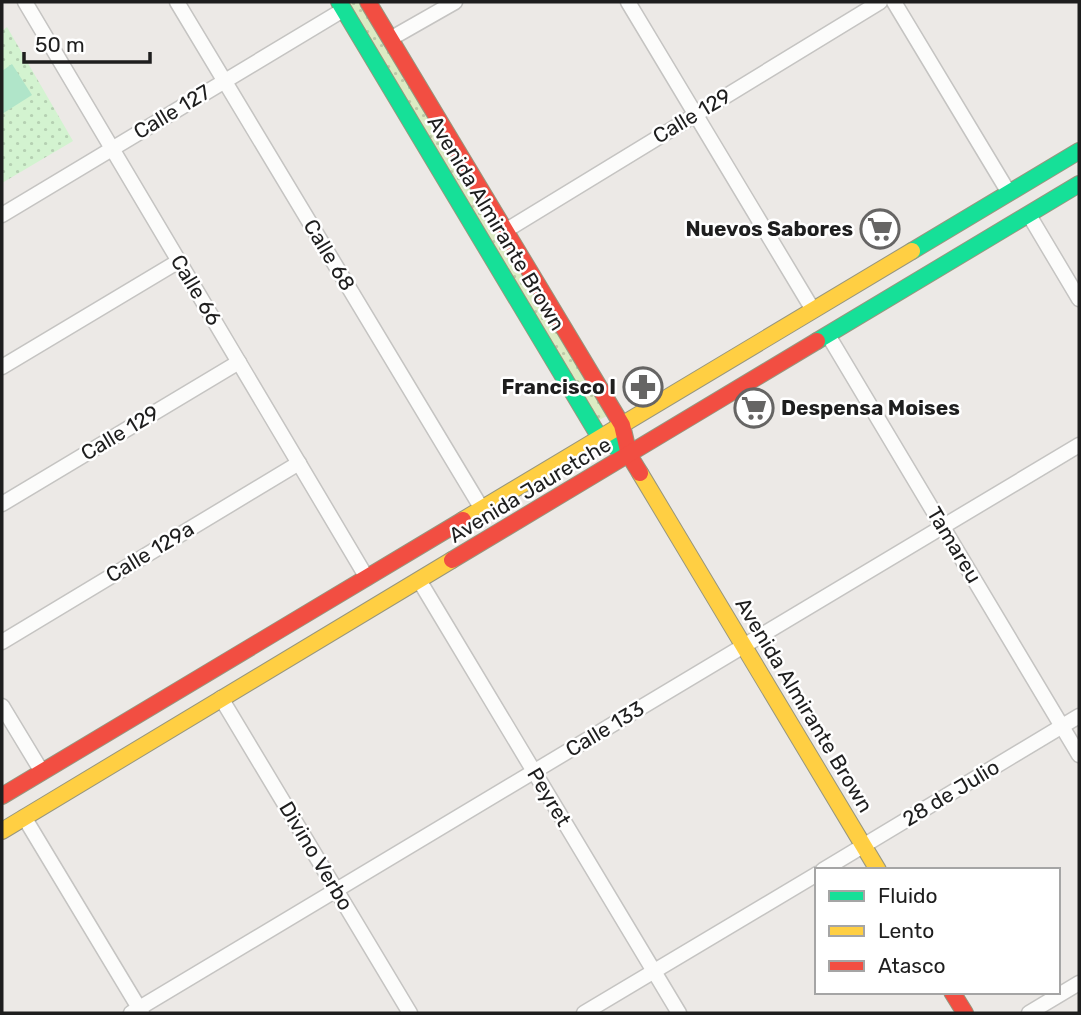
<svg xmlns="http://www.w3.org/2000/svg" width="1081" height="1015" viewBox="0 0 1081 1015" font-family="Rubik,sans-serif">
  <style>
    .grass { fill: url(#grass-dots) }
    .park { fill: url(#park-dots) }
    .pitch { fill: #b0e5c9 }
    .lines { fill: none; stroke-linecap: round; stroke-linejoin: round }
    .street-casing { stroke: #c5c4c2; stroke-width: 17 }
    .fast-casing { stroke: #97967e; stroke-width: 18 }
    .slow-casing { stroke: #97967e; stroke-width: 18 }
    .jam-casing { stroke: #97967e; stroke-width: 18 }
    .street { stroke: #fcfcfb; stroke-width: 14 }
    .fast { stroke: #16e098; stroke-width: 16 }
    .slow { stroke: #ffcf43; stroke-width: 16 }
    .jam { stroke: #f24e42; stroke-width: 16 }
    .labels { text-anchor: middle; stroke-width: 5; stroke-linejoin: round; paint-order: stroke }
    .street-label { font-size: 21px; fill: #1e1e1e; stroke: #fff }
    .poi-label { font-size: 21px; font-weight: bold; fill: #1e1e1e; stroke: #fff; text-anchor: end }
  </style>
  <defs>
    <pattern id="grass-dots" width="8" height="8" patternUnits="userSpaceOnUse" patternTransform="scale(1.75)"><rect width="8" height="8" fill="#dcebc3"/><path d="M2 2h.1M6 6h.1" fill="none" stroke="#bcc9a7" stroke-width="1.8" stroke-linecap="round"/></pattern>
    <pattern id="park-dots" width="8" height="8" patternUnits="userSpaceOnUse" patternTransform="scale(1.75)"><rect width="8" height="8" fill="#d3f3d0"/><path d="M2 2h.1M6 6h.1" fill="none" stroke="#b5d0b2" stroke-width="1.8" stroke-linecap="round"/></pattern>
  </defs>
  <rect width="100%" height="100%" fill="#ece9e6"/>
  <polygon class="grass" points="348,2 361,2 609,415 599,420"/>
  <polygon class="park" points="7,27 73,141 2,183 2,31"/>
  <polygon class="pitch" points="12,64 32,95 2,114 2,71"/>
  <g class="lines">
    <g class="street-casing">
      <g id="street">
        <polyline points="25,2 367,578"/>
        <polyline points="177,2 482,509"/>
        <polyline points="628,2 813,310"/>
        <polyline points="894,2 1009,193"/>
        <polyline points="390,39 455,2"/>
        <polyline points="2,215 343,10"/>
        <polyline points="1029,215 1079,299"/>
        <polyline points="505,231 880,2"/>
        <polyline points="828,335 1079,755"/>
        <polyline points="2,367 179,261"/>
        <polyline points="2,504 239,362"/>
        <polyline points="419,580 679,1013"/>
        <polyline points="2,642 299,463"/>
        <polyline points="221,698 410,1013"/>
        <polyline points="2,706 42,772"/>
        <polyline points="24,817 142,1013"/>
        <polyline points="823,870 1079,716"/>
        <polyline points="131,1013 1079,445"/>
        <polyline points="584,1013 817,874"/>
        <polyline points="1029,1013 1079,983"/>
      </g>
    </g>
    <g class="fast-casing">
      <g id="fast">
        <polyline points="339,2 600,438 629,455"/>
        <polyline points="912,251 1079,151"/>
        <polyline points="817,341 1079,184"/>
      </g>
    </g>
    <g class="slow-casing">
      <g id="slow">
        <polyline points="640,473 878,870"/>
        <polyline points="463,520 912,251"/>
        <polyline points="2,831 452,560"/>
      </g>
    </g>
    <g class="jam-casing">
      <g id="jam">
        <polyline points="368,2 622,425 629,455 640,473"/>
        <polyline points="452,560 817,341"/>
        <polyline points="2,796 463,520"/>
        <polyline points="952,992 965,1013"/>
      </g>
    </g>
    <use href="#street" class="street"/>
    <use href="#fast" class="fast"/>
    <use href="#slow" class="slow"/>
    <use href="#jam" class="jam"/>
  </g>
  <defs>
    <g id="supermarket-ring" transform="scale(2.0125)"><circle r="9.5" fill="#fff" stroke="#666564" stroke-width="1.5"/><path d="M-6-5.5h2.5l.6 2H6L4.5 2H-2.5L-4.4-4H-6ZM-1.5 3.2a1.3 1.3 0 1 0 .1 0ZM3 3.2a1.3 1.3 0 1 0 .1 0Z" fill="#666564"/></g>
    <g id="pharmacy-ring" transform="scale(2.0125)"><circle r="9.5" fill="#fff" stroke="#666564" stroke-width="1.5"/><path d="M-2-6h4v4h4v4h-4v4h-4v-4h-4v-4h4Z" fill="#666564"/></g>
  </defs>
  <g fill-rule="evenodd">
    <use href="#supermarket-ring" x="880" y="229"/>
    <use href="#pharmacy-ring" x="643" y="387"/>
    <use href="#supermarket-ring" x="754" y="408"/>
  </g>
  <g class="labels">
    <g class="street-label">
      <text transform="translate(172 112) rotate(-31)" y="7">Calle 127</text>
      <text transform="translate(692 116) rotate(-31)" y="7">Calle 129</text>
      <text transform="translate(496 223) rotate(59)" y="7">Avenida Almirante Brown</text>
      <text transform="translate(329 255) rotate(59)" y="7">Calle 68</text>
      <text transform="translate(196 290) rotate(59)" y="7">Calle 66</text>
      <text transform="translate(120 433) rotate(-31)" y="7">Calle 129</text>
      <text transform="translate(530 490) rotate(-31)" y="7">Avenida Jauretche</text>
      <text transform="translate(954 545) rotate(59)" y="7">Tamareu</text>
      <text transform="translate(150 552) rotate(-31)" y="7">Calle 129a</text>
      <text transform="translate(804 705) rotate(59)" y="7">Avenida Almirante Brown</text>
      <text transform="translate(605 729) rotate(-31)" y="7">Calle 133</text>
      <text transform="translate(951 793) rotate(-31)" y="7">28 de Julio</text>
      <text transform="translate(549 797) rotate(59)" y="7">Peyret</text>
      <text transform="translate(316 856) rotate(59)" y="7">Divino Verbo</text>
    </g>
    <g class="poi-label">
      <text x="853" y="236">Nuevos Sabores</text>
      <text x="616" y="394">Francisco I</text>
      <text x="781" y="415" text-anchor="start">Despensa Moises</text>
    </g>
  </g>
  <rect width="1081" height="1015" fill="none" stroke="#1e1e1e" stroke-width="7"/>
  <rect x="815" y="868" width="245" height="126" fill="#ffffff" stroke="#a5a5a5" stroke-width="2"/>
  <rect x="829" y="891" width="35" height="10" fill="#16e098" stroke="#a5a5a5" stroke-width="2"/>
  <text x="878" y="903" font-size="21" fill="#1e1e1e">Fluido</text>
  <rect x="829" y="926" width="35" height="10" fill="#ffcf43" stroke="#a5a5a5" stroke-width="2"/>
  <text x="878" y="938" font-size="21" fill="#1e1e1e">Lento</text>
  <rect x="829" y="961" width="35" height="10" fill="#f24e42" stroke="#a5a5a5" stroke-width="2"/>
  <text x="878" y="973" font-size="21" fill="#1e1e1e">Atasco</text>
  <path d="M24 52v10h126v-10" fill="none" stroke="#1e1e1e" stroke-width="3.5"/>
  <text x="35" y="52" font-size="21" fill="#1e1e1e" stroke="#ffffff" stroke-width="5" paint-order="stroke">50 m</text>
</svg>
